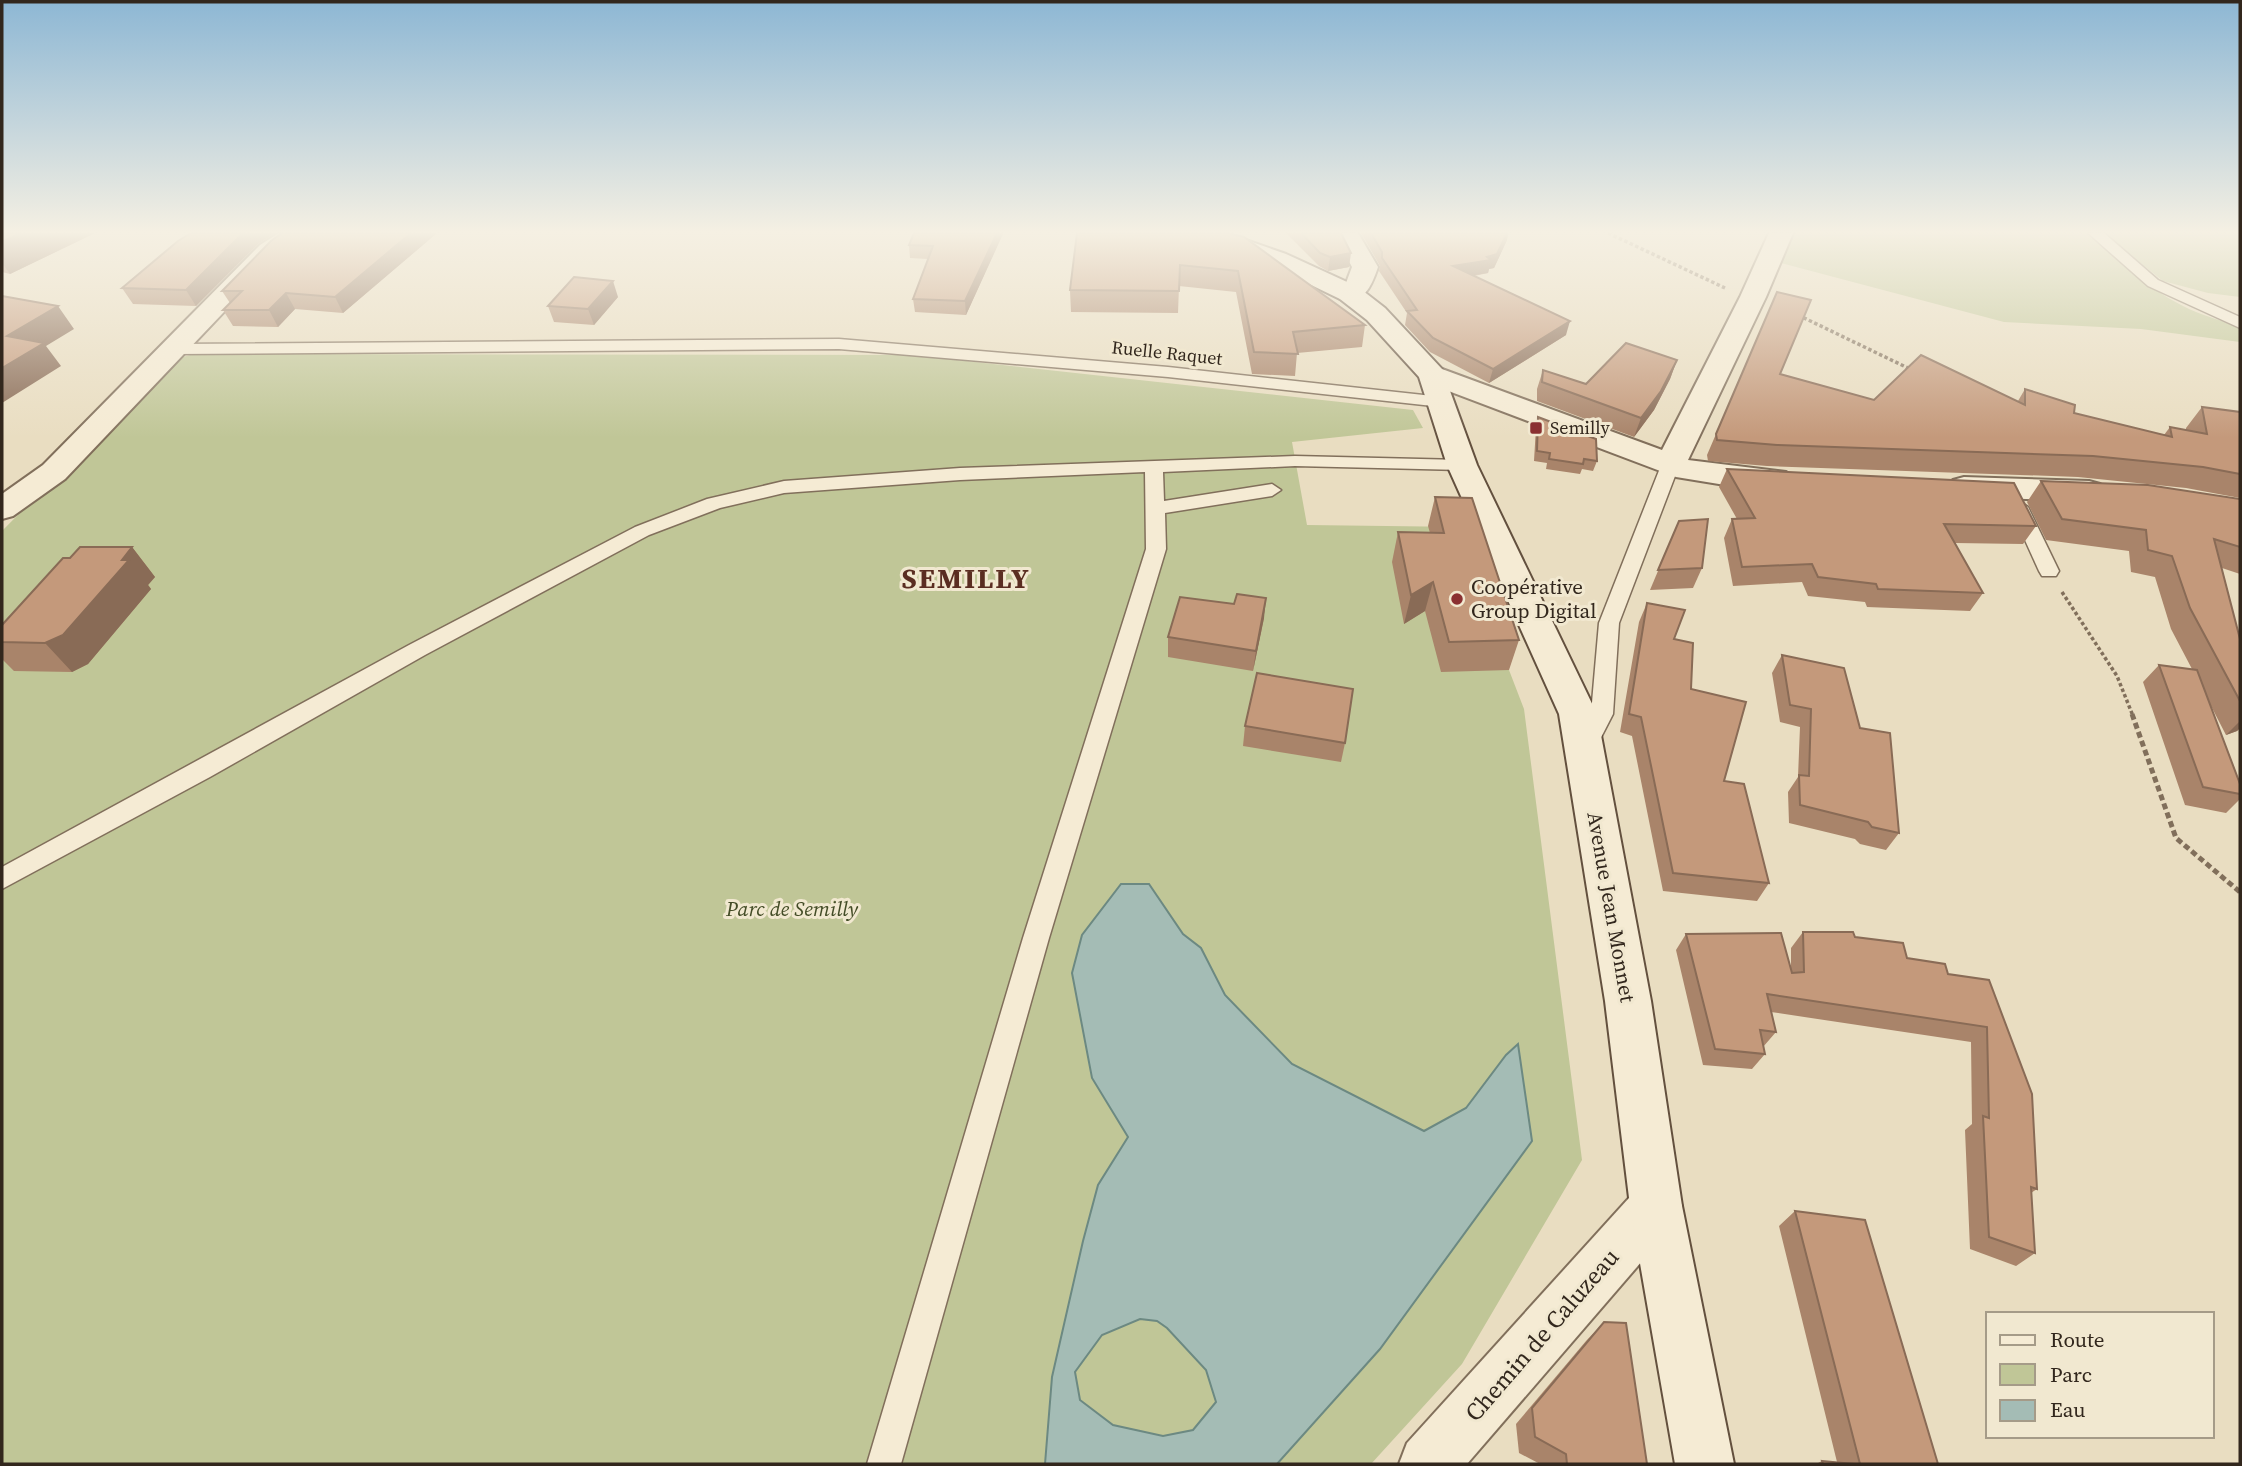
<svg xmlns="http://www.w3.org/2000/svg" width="2242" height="1466" viewBox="0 0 2242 1466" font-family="'Source Serif 4',serif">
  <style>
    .green { fill: #c0c697 }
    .water { fill: #a4bcb5; stroke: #6c8982; stroke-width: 2; fill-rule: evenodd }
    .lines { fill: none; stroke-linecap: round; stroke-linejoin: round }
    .service-casing { stroke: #816f5b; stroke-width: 3 }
    .minor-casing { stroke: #816f5b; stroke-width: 4 }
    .secondary-casing { stroke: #63503e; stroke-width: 4 }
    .path-far1 { stroke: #816f5b; stroke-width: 3.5; stroke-dasharray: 3.5 2.5; stroke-linecap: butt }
    .path { stroke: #816f5b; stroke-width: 5; stroke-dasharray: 6 3.5; stroke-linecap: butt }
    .service { fill: #f5ebd4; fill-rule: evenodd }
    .minor { fill: #f5ebd4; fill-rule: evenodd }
    .secondary { fill: #f5ebd4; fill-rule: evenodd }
    .wall { fill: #a9846a }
    .shaded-wall { fill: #896b56 }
    .building { fill: #c4997b; stroke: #896b56; stroke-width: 2 }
    .poi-dot { fill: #8a3031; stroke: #f1e8d0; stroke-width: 2.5 }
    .labels { text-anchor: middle; stroke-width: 6; stroke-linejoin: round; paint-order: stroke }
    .far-street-label { font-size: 18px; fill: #32271d; stroke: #f1e8d0 }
    .far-poi-label { font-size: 18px; fill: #32271d; stroke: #f1e8d0; text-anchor: start }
    .poi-label { font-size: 21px; fill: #32271d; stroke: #f1e8d0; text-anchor: start }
    .street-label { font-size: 21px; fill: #32271d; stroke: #f1e8d0 }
    .park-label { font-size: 21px; font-style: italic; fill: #434c26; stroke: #f1e8d0 }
    .near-street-label { font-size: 24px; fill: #32271d; stroke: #f1e8d0 }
    .district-label { font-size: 28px; font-weight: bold; letter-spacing: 2px; fill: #5a2d21; stroke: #f1e8d0 }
  </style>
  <rect width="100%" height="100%" fill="#e9ddc1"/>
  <g class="green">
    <path d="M1794 233H2088C2120 261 2150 291 2189 309 2206 317 2224 320 2240 329V342L2141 329 2004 322 1781 263Z"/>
    <polygon points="2103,233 2240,233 2240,297 2208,293 2163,281"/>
    <polygon points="194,354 912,355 1413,410 1423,428 1292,442 1307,525 1465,527 1509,670 1524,709 1582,1160 1462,1364 1371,1464 2,1464 2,531 171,360"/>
  </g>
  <path class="water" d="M1121 884H1149L1183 934 1201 948 1225 995 1292 1064 1424 1131 1466 1108 1506 1055 1518 1044 1532 1141 1380 1349 1277 1464H1045L1052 1377 1083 1241 1098 1185 1128 1137 1092 1078 1072 973 1082 935ZM1140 1319 1157 1321 1167 1328 1206 1370 1216 1402 1193 1430 1163 1436 1113 1425 1080 1400 1075 1372 1102 1335Z"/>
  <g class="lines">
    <g class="service-casing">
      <g id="service">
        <polygon points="2088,233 2104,233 2158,280 2240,317 2240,328 2148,286"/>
        <polygon points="839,339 1168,367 1442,397 1451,402 1442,407 1168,377 839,349 175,354 167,349 175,344"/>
        <polygon points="1295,456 1462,460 1471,465 1462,470 1295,466 1163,472 1164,501 1272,484 1281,490 1272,496 1165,513 1166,549 1049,938 901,1464 867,1464 1023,938 1146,549 1145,472 960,480 784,493 720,508 649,535 425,655 210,777 2,889 2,867 409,645 635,527 707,499 784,481 960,468"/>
        <polygon points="1671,458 1680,463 1619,623 1613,714 1592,755 1584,758 1576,755 1572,749 1591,714 1599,623 1662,463"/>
        <polygon points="2019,501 2028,507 2059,571 2056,576 2042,576 2039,571 2010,507"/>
      </g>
    </g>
    <g class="minor-casing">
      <g id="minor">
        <polygon points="279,233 308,233 278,255 65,479 13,516 2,519 2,494 43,465 260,245"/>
        <path d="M1334 233H1358L1378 267C1371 287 1364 305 1340 299L1336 293 1346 283 1352 267Z"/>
        <polygon points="1769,233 1793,233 1766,297 1688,460 1786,472 1791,479 1786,486 1775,488 1725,485 1676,477 1422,381 1418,375 1422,369 1432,366 1442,369 1662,450 1740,297"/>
        <polygon points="1964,477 2089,481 2100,484 2105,491 2100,498 2089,501 1964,497 1953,494 1948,487 1953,480"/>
        <polygon points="1656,1180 1674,1188 1682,1206 1674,1224 1467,1464 1399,1464 1407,1443 1638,1188"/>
      </g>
    </g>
    <g class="secondary-casing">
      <polygon id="secondary" points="1190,233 1226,233 1286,254 1358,287 1385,308 1442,369 1477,465 1597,714 1651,1001 1682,1206 1734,1464 1675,1464 1630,1206 1605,1001 1559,714 1447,465 1419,377 1367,320 1340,299 1268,264 1193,238"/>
    </g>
    <g class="path-far1">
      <polyline points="1608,233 1725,288"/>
      <polyline points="1798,315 1910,369"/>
      <polyline points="2062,592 2117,676 2133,716"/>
    </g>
    <polyline class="path" points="2132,714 2176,838 2240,892"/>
    <use href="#service" class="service"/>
    <use href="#minor" class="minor"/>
    <use href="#secondary" class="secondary"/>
  </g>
  <g class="wall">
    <polygon points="2,233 95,233 10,274 2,272"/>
    <polygon points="191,233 275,233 259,243 196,306 133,304 122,288"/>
    <polygon points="282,233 437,233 343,313 295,309 278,327 233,326 223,310 230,303 222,291"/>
    <polygon points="914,233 1003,233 966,315 915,312 913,299 928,259 910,258 909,245"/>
    <polygon points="1228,233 1365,325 1362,347 1297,353 1295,376 1252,374 1236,292 1179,286 1178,313 1071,312 1070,290"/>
    <polygon points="1286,233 1341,233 1349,267 1328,271 1319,266"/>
    <polygon points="1361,233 1508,233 1507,240 1494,268 1489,269 1488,273 1474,276 1566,335 1489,383 1430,352 1405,325 1407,313 1379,271 1380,266"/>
    <polygon points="1777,292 1780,374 1874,400 2018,401 2025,389 2074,413 2164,435 2170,427 2186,430 2186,428 2202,407 2240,412 2240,498 2186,488 2078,477 1767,466 1708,461 1707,455"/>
    <polygon points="618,297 594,325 554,322 548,306"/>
    <polygon points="1677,360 1670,379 1654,410 1634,437 1537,401 1537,389 1543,370 1586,384"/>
    <polygon points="1538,417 1597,461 1593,471 1582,469 1580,474 1546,469 1547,463 1534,461 1536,427"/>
    <polygon points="1727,469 2036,526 2023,544 1955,543 1983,593 1970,611 1867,607 1865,602 1808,596 1802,582 1733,586 1724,538 1732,519 1737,519 1719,487"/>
    <polygon points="2041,481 2240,499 2240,574 2222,568 2240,639 2240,728 2237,731 2226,735 2210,704 2240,784 2240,799 2226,813 2185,805 2143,682 2159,665 2192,669 2171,629 2155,577 2131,572 2129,551 2046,540 2027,502"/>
    <polygon points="1435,497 1519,640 1509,670 1441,672 1425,611 1404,624 1392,562 1398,532 1430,533 1428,526"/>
    <polygon points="1679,521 1702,568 1693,588 1650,590"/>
    <polygon points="132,547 155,577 148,585 151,589 88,664 72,672 14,671 2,659 2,625 70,558"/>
    <polygon points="1647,603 1674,639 1724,781 1769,883 1757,901 1663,891 1632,736 1620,732 1639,622"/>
    <polygon points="1264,618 1253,671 1168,657 1168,637"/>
    <polygon points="1782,655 1860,728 1899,833 1886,850 1860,844 1855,839 1789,823 1788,792 1798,777 1800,727 1780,722 1772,673"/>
    <polygon points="1245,726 1345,743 1341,762 1243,746"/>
    <polygon points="1803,932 1855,937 1948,974 1989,980 2037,1189 2031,1193 2035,1253 2016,1266 1970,1249 1965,1130 1972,1124 1971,1042 1771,1012 1776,1032 1763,1047 1765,1054 1752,1069 1703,1065 1676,950 1686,934 1791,970 1791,948"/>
    <polygon points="1795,1211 1938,1464 1816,1464 1822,1461 1837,1462 1779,1226"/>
    <polygon points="1604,1322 1647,1464 1540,1464 1519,1453 1516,1424 1586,1341"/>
  </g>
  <g class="shaded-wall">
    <polygon points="21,233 95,233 10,274 2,263 2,242"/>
    <polygon points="243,233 275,233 259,243 196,306 186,290"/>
    <polygon points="411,233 437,233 343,313 335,297"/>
    <polygon points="997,233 1003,234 966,315 965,301"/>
    <polygon points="1507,233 1508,233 1507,240 1494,268 1489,269 1488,273 1450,279 1453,266 1487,257"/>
    <polygon points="1351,253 1349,267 1328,271 1330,257"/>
    <polygon points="613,281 618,297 594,325 588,309"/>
    <polygon points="286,293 295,309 278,327 269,310"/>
    <polygon points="58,306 74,329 46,346 61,366 2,403 2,368 7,336"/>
    <polygon points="1570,321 1566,335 1489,383 1493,369"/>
    <polygon points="1677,360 1670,379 1654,410 1634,437 1641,418"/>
    <polygon points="132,547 155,577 148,585 151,589 88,664 72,672 45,643"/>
    <polygon points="1433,582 1425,611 1404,624 1411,595"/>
    <polygon points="1266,598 1264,618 1253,671 1256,651"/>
    <polygon points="2240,721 2240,728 2237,731 2226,735"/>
  </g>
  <g class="building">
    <polygon points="2,233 21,233 2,242"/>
    <polygon points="191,233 243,233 186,290 122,288 178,241"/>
    <polygon points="282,233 411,233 335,297 286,293 269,310 223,310 242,291 222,291 271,241"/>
    <polygon points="914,233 997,233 965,301 913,299 933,246 909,245"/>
    <polygon points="1077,233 1228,233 1244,237 1365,325 1293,332 1298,354 1254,352 1238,271 1180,265 1179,291 1070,290"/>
    <polygon points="1301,233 1341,233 1351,253 1330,257 1320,253"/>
    <polygon points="1371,233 1507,233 1497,254 1487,257 1491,260 1453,266 1570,321 1493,369 1433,338 1407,311 1417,310 1382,258 1382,252"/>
    <polygon points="574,277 613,281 588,309 548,306"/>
    <polygon points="1777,292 1811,300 1780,374 1874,400 1921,355 2025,405 2025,389 2075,405 2074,413 2172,437 2170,427 2207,434 2202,407 2240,412 2240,474 2203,467 2093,456 1777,445 1717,440 1716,434"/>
    <polygon points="2,296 58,306 7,336 44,343 2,368"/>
    <polygon points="1626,343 1677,360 1661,391 1641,418 1542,382 1543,370 1586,384"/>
    <polygon points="1538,417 1596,439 1597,461 1584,459 1583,464 1549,459 1550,453 1537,451"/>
    <polygon points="1727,469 2014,483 2036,526 1944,524 1983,593 1878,589 1876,584 1818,577 1812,564 1742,567 1732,519 1755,518"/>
    <polygon points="2041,481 2148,485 2240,499 2240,547 2214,539 2240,639 2240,701 2190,608 2172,556 2148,550 2146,530 2062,519"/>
    <polygon points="1435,497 1472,498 1519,640 1449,642 1433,582 1411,595 1398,532 1444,533"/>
    <polygon points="1708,519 1702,568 1658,570 1679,521"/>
    <polygon points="80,547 132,547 122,560 129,560 63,635 45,643 2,642 2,625 63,558 70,558"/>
    <polygon points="1237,594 1266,598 1256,651 1168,637 1180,597 1234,604"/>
    <polygon points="1647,603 1685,610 1674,639 1693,643 1691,689 1746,702 1724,781 1744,784 1769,883 1673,873 1641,717 1629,714"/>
    <polygon points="1782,655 1844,668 1860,728 1890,733 1899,833 1872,827 1868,822 1800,805 1799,775 1809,776 1811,709 1790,705"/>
    <polygon points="2159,665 2197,670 2240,784 2240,794 2203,787"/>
    <polygon points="1257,673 1353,689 1345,743 1245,726"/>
    <polygon points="1803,932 1853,932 1855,937 1903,943 1907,958 1945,964 1948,974 1989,980 2032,1094 2037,1189 2031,1187 2035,1253 1989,1237 1983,1116 1989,1118 1987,1027 1767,994 1776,1032 1760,1030 1765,1054 1715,1049 1686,934 1781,933 1792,973 1804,972"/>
    <polygon points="1795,1211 1865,1220 1938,1464 1860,1464"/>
    <polygon points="1604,1322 1626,1323 1647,1464 1567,1464 1566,1454 1535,1437 1532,1408"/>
    <polygon points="1822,1461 1854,1464 1823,1464"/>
  </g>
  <linearGradient id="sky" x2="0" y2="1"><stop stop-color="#8db7d4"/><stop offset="0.53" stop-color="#f5f0e3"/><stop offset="1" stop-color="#f5f0e3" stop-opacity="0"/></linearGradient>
  <rect width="2242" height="438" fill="url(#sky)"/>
  <g class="poi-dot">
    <rect x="1529" y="421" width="14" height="14" rx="3.5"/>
    <circle cx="1457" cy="599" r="7"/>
  </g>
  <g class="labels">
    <g class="far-street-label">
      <text transform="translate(1167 353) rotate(6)" y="6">Ruelle Raquet</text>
    </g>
    <g class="far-poi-label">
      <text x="1550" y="434">Semilly</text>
    </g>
    <g class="poi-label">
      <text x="1471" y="594">Coopérative<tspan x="1471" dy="24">Group Digital</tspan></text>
    </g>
    <g class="street-label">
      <text transform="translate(1611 907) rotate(80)" y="7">Avenue Jean Monnet</text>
    </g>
    <g class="park-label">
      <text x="792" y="916">Parc de Semilly</text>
    </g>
    <g class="near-street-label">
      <text transform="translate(1542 1335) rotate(-49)" y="8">Chemin de Caluzeau</text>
    </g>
    <g class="district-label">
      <text x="966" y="588">SEMILLY</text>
    </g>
  </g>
  <rect width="2242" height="1466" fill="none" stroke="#32271d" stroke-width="7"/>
  <rect x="1986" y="1312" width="228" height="126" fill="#f1e8d0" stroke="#a59b88" stroke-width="2"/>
  <rect x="2000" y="1335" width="35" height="10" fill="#f5ebd4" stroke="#a59b88" stroke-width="2"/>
  <text x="2050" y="1347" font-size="21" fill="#32271d">Route</text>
  <rect x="2000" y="1364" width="35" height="21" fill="#c0c697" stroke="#a59b88" stroke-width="2"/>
  <text x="2050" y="1382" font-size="21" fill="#32271d">Parc</text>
  <rect x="2000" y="1400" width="35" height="21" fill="#a4bcb5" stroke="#a59b88" stroke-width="2"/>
  <text x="2050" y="1417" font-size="21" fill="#32271d">Eau</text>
</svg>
